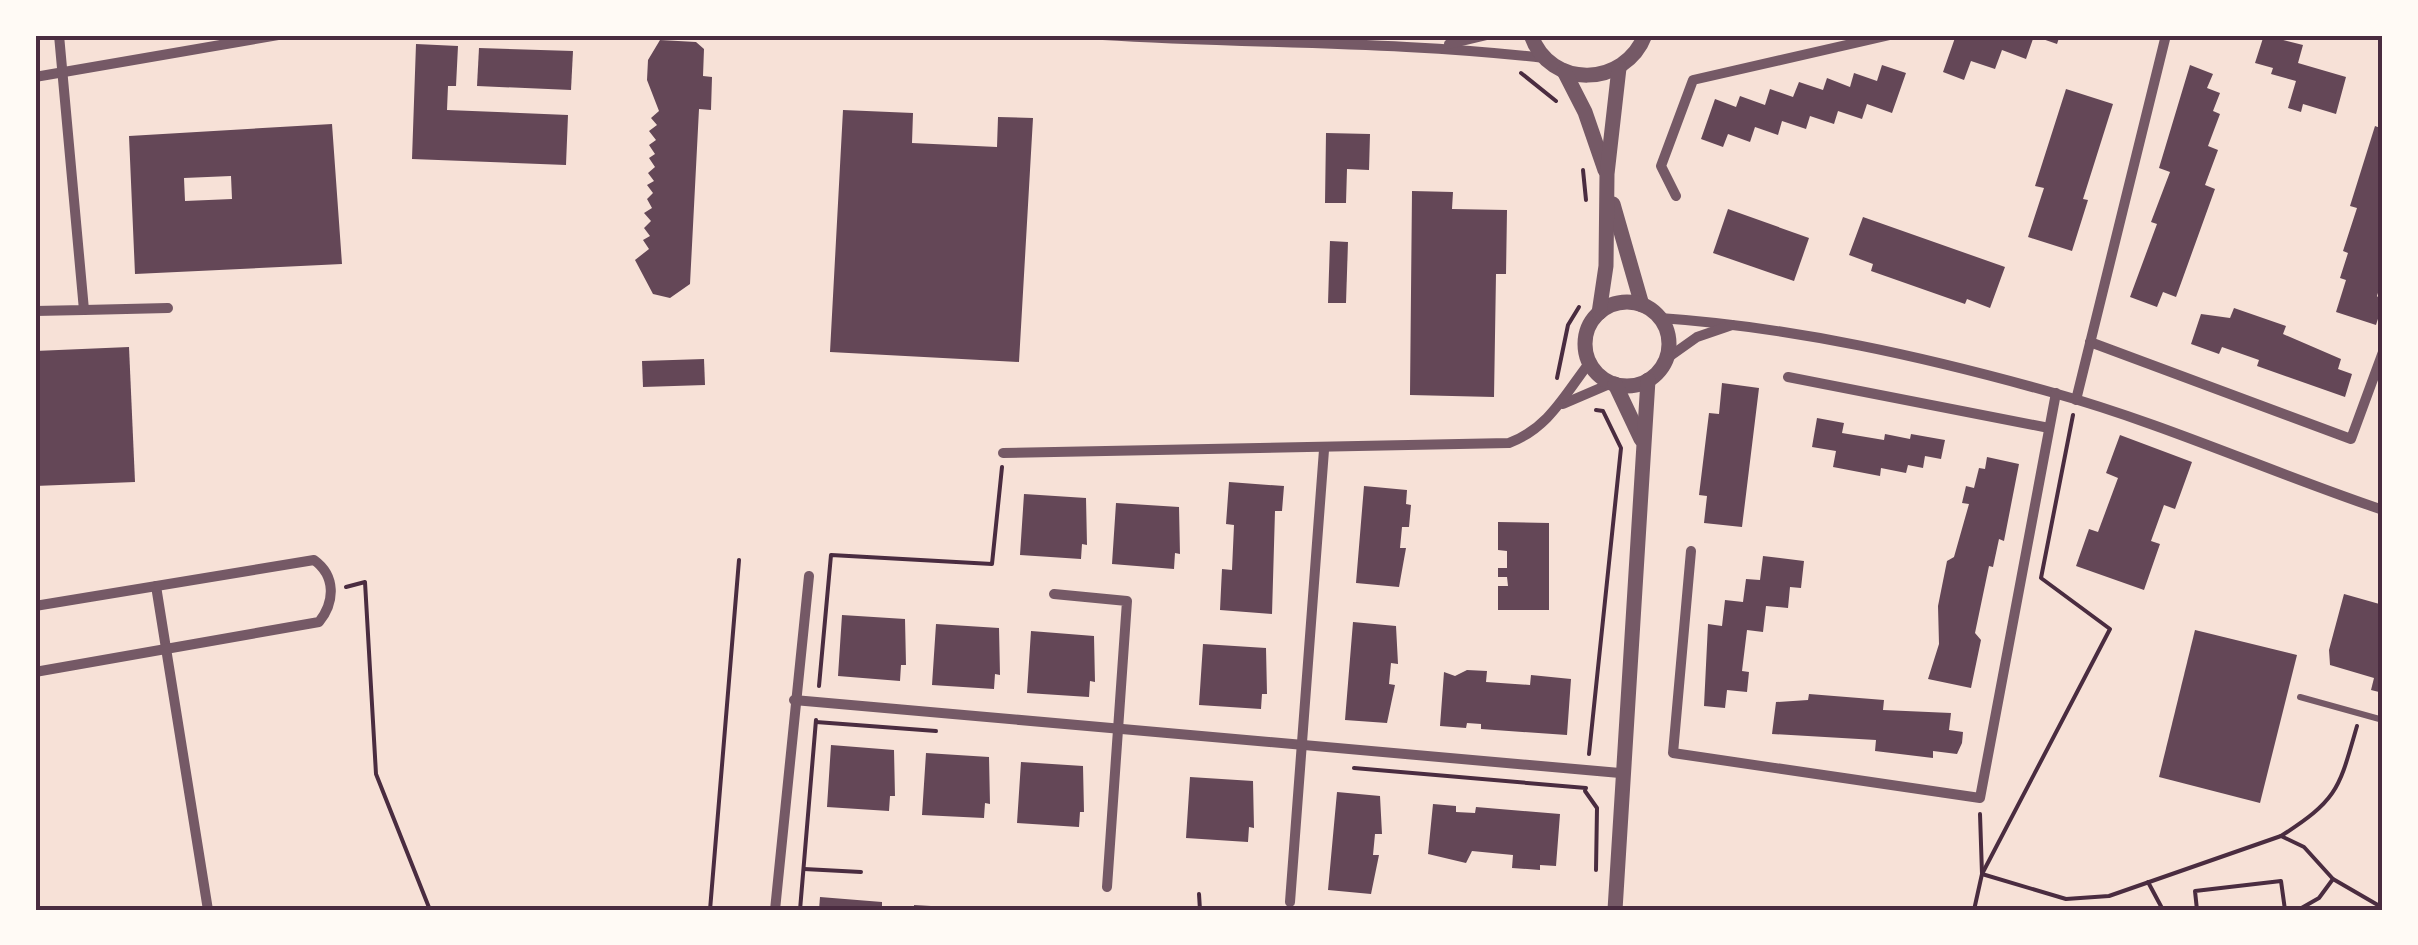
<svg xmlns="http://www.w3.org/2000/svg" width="2418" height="945" viewBox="0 0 2418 945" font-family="'Asap Condensed',sans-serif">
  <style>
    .building { fill: #644757; fill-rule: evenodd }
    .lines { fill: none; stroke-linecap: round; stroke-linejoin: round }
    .path { stroke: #4a2c40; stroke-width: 4 }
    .service { stroke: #755966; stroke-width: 6 }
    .minor { stroke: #755966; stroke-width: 10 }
    .tertiary { stroke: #755966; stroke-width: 15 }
    .neatline { fill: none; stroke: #4a2c40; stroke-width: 4 }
  </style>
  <rect width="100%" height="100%" fill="#f7e1d7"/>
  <g class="building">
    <polygon points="1956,35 1983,39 1984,35 2060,35 2057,44 2034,36 2026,59 2002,50 1995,69 1971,61 1964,80 1943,72"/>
    <polygon points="2264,35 2303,45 2298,63 2346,77 2336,114 2303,104 2301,112 2288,108 2296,81 2271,74 2273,68 2255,63"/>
    <polygon points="660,40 696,42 704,49 703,76 712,77 711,110 699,109 690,284 670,298 653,294 635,260 649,249 643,240 650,236 644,228 651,221 644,213 652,208 647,199 653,193 647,185 654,181 648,173 655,167 649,158 655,154 649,145 656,140 649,131 657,125 651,118 659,111 647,80 648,60"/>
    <polygon points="416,44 458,46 456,86 448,86 447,110 568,115 566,165 412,159"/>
    <polygon points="479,48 573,51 571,90 477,86"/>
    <polygon points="1882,65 1906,73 1892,113 1867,104 1862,119 1838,111 1834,124 1810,116 1806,129 1782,121 1778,135 1755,127 1750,142 1728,134 1723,147 1701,139 1715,99 1736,107 1740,96 1765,105 1770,89 1793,97 1799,82 1823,90 1827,78 1850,87 1854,73 1877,81"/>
    <polygon points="2190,65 2213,74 2207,88 2220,93 2213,111 2220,114 2208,146 2218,150 2205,185 2215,189 2176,297 2163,292 2157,307 2130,297 2157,224 2151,222 2170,172 2159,168"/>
    <polygon points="2066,89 2113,104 2083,199 2088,200 2072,251 2028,237 2044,188 2035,186"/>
    <polygon points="843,110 913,113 912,143 997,147 998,117 1033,118 1019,362 830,352"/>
    <path d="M332 124 342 264 135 274 129 136ZM231 176 232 199 185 201 184 178Z"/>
    <polygon points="2375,126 2383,129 2383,253 2378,269 2383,277 2377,296 2383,303 2376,325 2336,312 2346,280 2340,278 2348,253 2343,251 2357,208 2350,206"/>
    <polygon points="1326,133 1370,134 1369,170 1347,169 1346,203 1325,203"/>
    <polygon points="1412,191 1453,192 1452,209 1507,210 1506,274 1496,274 1494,397 1410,395"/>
    <polygon points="1728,209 1809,238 1794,281 1713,253"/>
    <polygon points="1863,217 2005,267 1990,308 1967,299 1965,304 1871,271 1873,264 1849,255"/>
    <polygon points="1330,241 1348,242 1346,303 1328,303"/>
    <polygon points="2234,308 2286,326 2283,334 2341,359 2338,369 2352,374 2345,397 2257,366 2259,360 2222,347 2219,354 2191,344 2201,314 2230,318"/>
    <polygon points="129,347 135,482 35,486 35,351"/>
    <polygon points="704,359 705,385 643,387 642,361"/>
    <polygon points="1722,383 1759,388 1742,527 1704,523 1707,496 1699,495 1709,413 1719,414"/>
    <polygon points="1817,418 1844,423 1842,433 1884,440 1885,434 1910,439 1911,434 1945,440 1941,459 1925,456 1923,468 1908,465 1906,473 1881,468 1880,476 1833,467 1836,451 1812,447"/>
    <polygon points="2120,435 2192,462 2175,509 2164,505 2151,541 2160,544 2144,590 2076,566 2089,529 2098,532 2118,478 2106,473"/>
    <polygon points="1987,457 2019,464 2004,541 1999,539 1993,567 1989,566 1975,633 1981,640 1971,688 1928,679 1939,644 1938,606 1947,561 1954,557 1969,504 1962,503 1966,486 1974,488 1979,468 1985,469"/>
    <polygon points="1229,482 1284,486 1282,511 1275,511 1272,614 1220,610 1222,569 1232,570 1234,525 1226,524"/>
    <polygon points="1364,486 1407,490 1406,504 1411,505 1409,527 1402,527 1400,548 1406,548 1399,587 1356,583"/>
    <polygon points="1024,494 1086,498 1087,545 1082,544 1081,559 1020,555"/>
    <polygon points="1116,503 1179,507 1180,554 1175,553 1174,569 1112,564"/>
    <polygon points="1498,522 1549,523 1549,610 1498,610 1498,586 1508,586 1507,577 1498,577 1498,568 1507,568 1507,551 1498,550"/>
    <polygon points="1763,556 1804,561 1801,588 1790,587 1788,608 1766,606 1763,632 1747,630 1742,671 1749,672 1747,692 1727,690 1725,708 1704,706 1708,624 1722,626 1725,600 1743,602 1746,579 1760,580"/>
    <polygon points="2344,594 2383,605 2383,693 2371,690 2374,678 2330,665 2329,650"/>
    <polygon points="842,615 905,619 906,665 901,665 900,681 838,676"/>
    <polygon points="1353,622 1396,626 1398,664 1391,663 1389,684 1395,685 1387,723 1345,720"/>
    <polygon points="936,624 999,628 1000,675 995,674 994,689 932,685"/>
    <polygon points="2195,630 2297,655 2260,803 2159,777"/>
    <polygon points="1031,631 1094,636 1095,682 1090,681 1089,697 1027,693"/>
    <polygon points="1203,644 1266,648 1267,694 1262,694 1261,709 1199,705"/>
    <polygon points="1467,670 1487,671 1486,682 1530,685 1531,675 1571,679 1567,735 1481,729 1481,724 1467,723 1466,728 1440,726 1444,672 1455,676"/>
    <polygon points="1809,694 1884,700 1883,710 1951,713 1949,730 1963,732 1962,743 1957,754 1933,751 1933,758 1875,751 1876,740 1772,734 1776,702 1808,700"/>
    <polygon points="831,745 894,750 895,796 890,796 889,811 827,807"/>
    <polygon points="926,753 989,757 990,804 985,803 984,818 922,815"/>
    <polygon points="1021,762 1083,766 1084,812 1080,812 1079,827 1017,823"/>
    <polygon points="1190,777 1253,781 1254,828 1249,827 1248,842 1186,838"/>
    <polygon points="1337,792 1380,796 1382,834 1375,834 1373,855 1379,855 1371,894 1328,890"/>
    <polygon points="1433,804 1456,806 1456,812 1475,813 1476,807 1560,814 1556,866 1540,865 1540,870 1512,868 1513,855 1472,851 1466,863 1428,854"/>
    <polygon points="820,897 882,902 882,910 819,910"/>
    <polygon points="914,905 948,907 948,910 914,910"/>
  </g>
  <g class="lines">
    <g class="path">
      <polyline points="1521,73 1556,101"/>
      <polyline points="1583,170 1586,200"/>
      <polyline points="1557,378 1568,325 1579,307"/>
      <polyline points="346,587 365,582 376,774 430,910"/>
      <polyline points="819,686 831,555 992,564 1002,467"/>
      <polyline points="816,722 936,731"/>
      <polyline points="1589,754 1621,448 1603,411 1596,410"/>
      <polyline points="1354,768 1586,788"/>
      <polyline points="1585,791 1597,808 1596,870"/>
      <polyline points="1980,814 1982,874 2066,899 2109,896 2281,836 2304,847 2333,879 2383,908"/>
      <path d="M2281 836C2339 799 2339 788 2357 726"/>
      <polyline points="804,869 861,872"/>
      <polyline points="2148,882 2163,910"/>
      <polyline points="1199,894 1200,910"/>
      <polyline points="710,910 739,560"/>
      <polyline points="800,910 816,720"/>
      <polyline points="1974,910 1982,874 2110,629 2041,578 2073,415"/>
      <polyline points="2197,910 2195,891 2281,881 2285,910"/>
      <polyline points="2298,910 2319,898 2333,879"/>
    </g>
    <polyline class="service" points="2300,697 2383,720"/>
    <g class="minor">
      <path d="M1103 35C1250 44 1398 41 1544 58"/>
      <polyline points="1449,44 1487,35"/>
      <polyline points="35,77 278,35"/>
      <polyline points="1676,196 1661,166 1693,80 1890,35"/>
      <polyline points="84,310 168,308"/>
      <polyline points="35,311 84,310 59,35"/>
      <path d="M1660 318C1793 327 1926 357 2054 393 2165 424 2273 473 2383 510"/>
      <polyline points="2090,342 2351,439 2383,352"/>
      <polyline points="1666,359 1697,337 1732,325"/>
      <polyline points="1788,377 2049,428"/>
      <polyline points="2076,400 2166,35"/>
      <polyline points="1563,404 1612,383"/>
      <path d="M1003 453 1509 443C1549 428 1565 394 1590 362"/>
      <polyline points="1691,551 1673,753 1980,798 2056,393"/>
      <polyline points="156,586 208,910"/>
      <polyline points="1054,594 1127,601 1107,887"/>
      <path d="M35 606 314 560C336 576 335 602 319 622L35 672"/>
      <polyline points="794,700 1620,773"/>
      <polyline points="1290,902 1324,450"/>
      <polyline points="775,910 809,576"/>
    </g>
    <g class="tertiary">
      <path d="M1531 35C1550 90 1625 87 1645 35"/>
      <polyline points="1564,71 1585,112 1605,170"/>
      <polyline points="1613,204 1642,305"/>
      <circle cx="1627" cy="344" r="42"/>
      <polyline points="1599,313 1606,266 1607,174 1619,68"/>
      <polyline points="1615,384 1641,439"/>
      <polyline points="1615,910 1648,380"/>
    </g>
  </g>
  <rect width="2418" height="945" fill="none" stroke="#fffaf5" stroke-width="75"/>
  <rect x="38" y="38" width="2342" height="870" class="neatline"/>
</svg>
